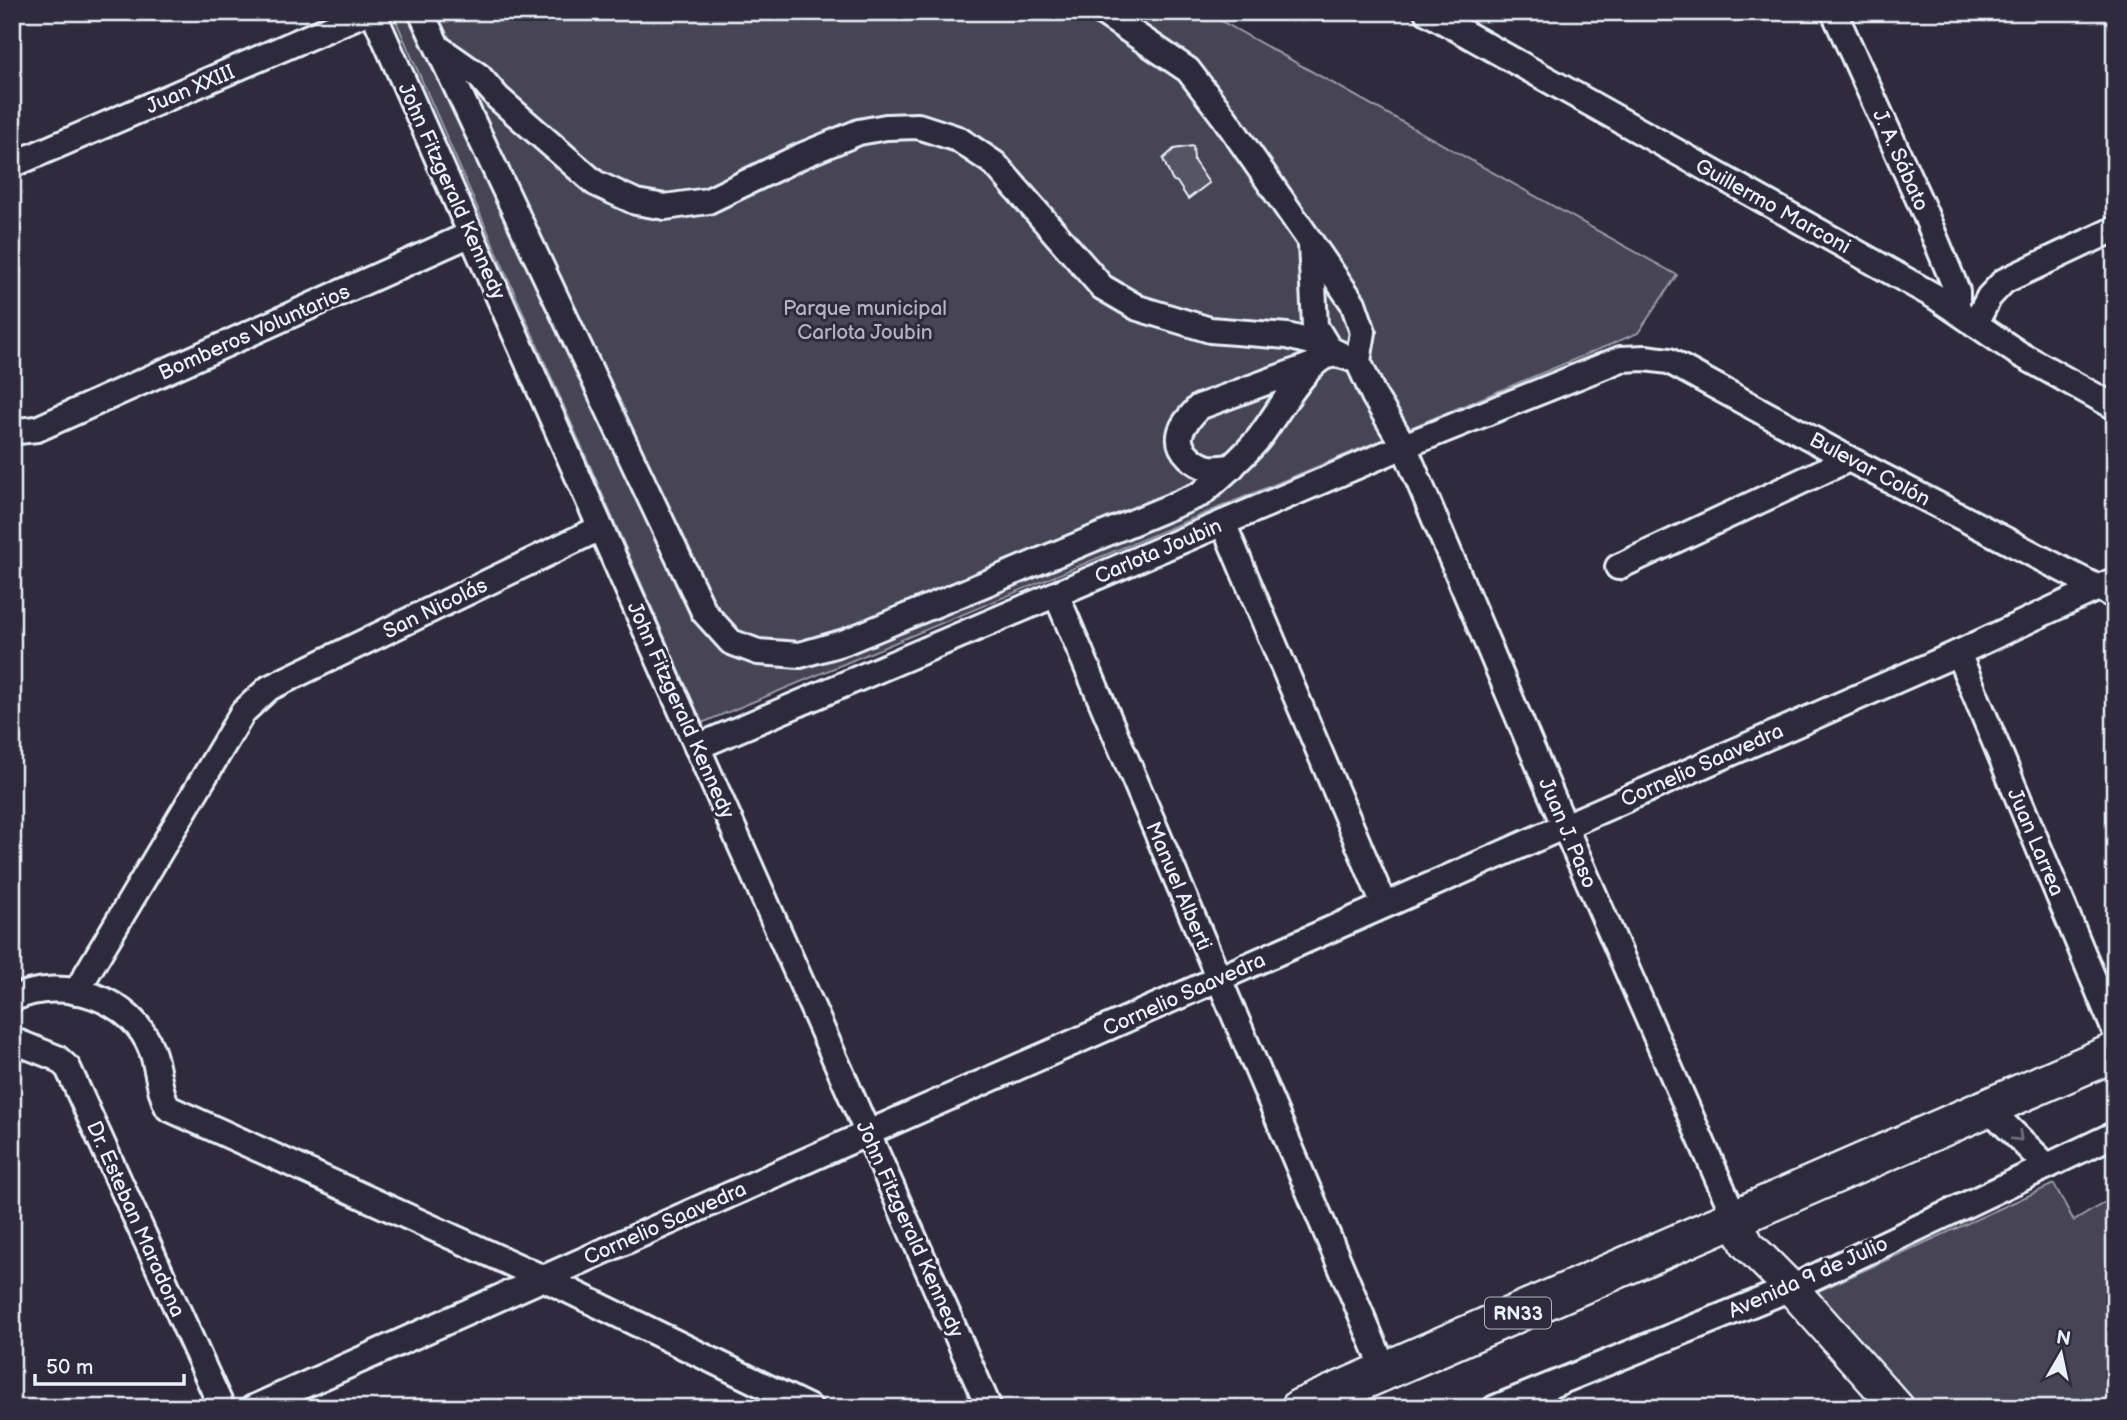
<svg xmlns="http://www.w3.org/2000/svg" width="2127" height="1420" viewBox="0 0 2127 1420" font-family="'Balsamiq Sans',sans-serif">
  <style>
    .green { fill: #464455; stroke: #979aa6; stroke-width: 2 }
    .building { fill: #575565; stroke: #e8f1f8; stroke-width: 2 }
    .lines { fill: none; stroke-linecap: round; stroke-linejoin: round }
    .minor-casing { stroke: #e8f1f8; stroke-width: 30 }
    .major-casing { stroke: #e8f1f8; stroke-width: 37 }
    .highway-casing { stroke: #e8f1f8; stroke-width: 42 }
    .minor { stroke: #2f2a3d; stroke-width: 24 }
    .major { stroke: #2f2a3d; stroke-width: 32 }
    .highway { stroke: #2f2a3d; stroke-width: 37 }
    .oneway { stroke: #70707e }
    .labels { text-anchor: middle; stroke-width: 6; stroke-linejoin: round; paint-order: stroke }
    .shield { fill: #2f2a3d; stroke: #b0b5c0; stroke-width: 2 }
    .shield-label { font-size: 19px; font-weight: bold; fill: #e8f1f8 }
    .street-label { font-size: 21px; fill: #e8f1f8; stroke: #2f2a3d }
    .park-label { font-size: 21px; fill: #afb4bf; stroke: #2f2a3d }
  </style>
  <rect width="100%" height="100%" fill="#2f2a3d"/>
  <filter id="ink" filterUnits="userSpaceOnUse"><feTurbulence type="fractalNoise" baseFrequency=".0143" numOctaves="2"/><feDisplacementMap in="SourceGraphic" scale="14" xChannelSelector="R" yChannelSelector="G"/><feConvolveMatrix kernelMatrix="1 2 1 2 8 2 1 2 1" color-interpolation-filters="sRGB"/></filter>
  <g filter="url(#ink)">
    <g class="green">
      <polygon points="392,12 1205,12 1677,275 1638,333 702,723"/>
      <polygon points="2054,1184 2074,1221 2107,1201 2115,1228 2115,1408 1914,1408 1812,1294"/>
    </g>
    <polygon class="building" points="1193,146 1194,161 1209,183 1188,199 1177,182 1172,180 1163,159 1174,149"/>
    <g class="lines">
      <g class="minor-casing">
        <g id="minor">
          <polyline points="373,12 989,1408"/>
          <path d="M421 12 704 612 731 642 758 652 800 655 845 642 1201 494C1221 476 1242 459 1259 438 1274 419 1305 363 1327 356 1337 352 1348 358 1358 361"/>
          <polyline points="1102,12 1188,70 1224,117 1353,303 1363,332 1358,361 1374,396 1404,446 1564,825 1735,1218"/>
          <polyline points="1427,12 1936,297 2018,353 2115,407"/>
          <polyline points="1834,12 1924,211 1957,291 1957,311"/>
          <polyline points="439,48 479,76 498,98 595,183 636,202 665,207 708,201 801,156 859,132 886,127 918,126 958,139 995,164 1102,287 1138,308 1210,330 1287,336 1319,344 1342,355"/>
          <polyline points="12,165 367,12"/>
          <polyline points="1311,244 1315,326 1329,349"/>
          <polyline points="1975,324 1989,297 2004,281 2115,229"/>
          <polyline points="12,430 18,431 37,429 471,234"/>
          <path d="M1232 467C1226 467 1216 469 1209 468 1196 465 1178 451 1180 436 1181 425 1192 415 1199 407L1310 366"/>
          <polyline points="1223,523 1384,905"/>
          <polyline points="1618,567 1849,459"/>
          <polyline points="1056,594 1385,1371"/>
          <polyline points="1958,653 2115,1031"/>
          <polyline points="697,747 1404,446 1621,359 1645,358 1669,361 1849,459 2108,593"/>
          <polyline points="76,992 243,712 269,688 600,528"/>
          <path d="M12 999C63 975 133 998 152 1051 159 1071 158 1089 168 1108L543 1278 810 1408"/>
          <polyline points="12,1040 57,1058 68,1068 222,1408"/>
          <polyline points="1988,1108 2047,1166"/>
          <polyline points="253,1408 868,1133 1958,653 2115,580"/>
          <polyline points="1495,1408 1791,1288 2115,1134"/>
        </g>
      </g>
      <g class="major-casing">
        <polyline id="major" points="1735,1218 1747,1244 1791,1288 1898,1408"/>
      </g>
      <g class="highway-casing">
        <polyline id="highway" points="1300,1408 2115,1052"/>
      </g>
      <use href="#minor" class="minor"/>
      <use href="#major" class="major"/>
      <use href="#highway" class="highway"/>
    </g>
    <defs><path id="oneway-chevron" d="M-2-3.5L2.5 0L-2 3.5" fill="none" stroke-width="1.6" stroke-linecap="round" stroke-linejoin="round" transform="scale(1.75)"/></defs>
    <use class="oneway" href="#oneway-chevron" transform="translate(2018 1137) rotate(44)"/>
  </g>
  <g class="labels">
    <rect class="shield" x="1485" y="1297.5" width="66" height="31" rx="5"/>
    <g class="shield-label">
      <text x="1518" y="1320">RN33</text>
    </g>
    <g class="street-label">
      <text transform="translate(190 89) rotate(-23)" y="7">Juan XXIII</text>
      <text transform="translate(1901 160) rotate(66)" y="7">J. A. Sábato</text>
      <text transform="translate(452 191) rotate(66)" y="7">John Fitzgerald Kennedy</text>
      <text transform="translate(1773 206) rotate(29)" y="7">Guillermo Marconi</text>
      <text transform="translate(254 332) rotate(-24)" y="7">Bomberos Voluntarios</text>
      <text transform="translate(1870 469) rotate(28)" y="7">Bulevar Colón</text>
      <text transform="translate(1158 551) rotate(-23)" y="7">Carlota Joubin</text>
      <text transform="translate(435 608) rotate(-26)" y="7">San Nicolás</text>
      <text transform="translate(681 710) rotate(66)" y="7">John Fitzgerald Kennedy</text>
      <text transform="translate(1702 765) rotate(-24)" y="7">Cornelio Saavedra</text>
      <text transform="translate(1568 833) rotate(67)" y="7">Juan J. Paso</text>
      <text transform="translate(2036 842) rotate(67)" y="7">Juan Larrea</text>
      <text transform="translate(1179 886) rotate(67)" y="7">Manuel Alberti</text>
      <text transform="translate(1184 994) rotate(-24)" y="7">Cornelio Saavedra</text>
      <text transform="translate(136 1219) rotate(66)" y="7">Dr. Esteban Maradona</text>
      <text transform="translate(665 1223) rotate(-24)" y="7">Cornelio Saavedra</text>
      <text transform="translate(910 1229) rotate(66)" y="7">John Fitzgerald Kennedy</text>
      <text transform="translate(1808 1277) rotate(-24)" y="7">Avenida 9 de Julio</text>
    </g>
    <g class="park-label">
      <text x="865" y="315">Parque municipal<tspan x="865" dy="24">Carlota Joubin</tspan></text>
    </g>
  </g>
  <rect width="2127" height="1420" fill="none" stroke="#2f2a3d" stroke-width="42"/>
  <rect x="21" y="21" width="2085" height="1378" fill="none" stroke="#e8f1f8" stroke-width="2.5" filter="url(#ink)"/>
  <g transform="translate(2061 1354) rotate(9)" stroke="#2f2a3d" stroke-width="5" paint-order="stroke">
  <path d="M0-5L12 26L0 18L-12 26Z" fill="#e8f1f8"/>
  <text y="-10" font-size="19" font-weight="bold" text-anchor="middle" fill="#e8f1f8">N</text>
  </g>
  <path d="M35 1374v10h149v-10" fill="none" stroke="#e8f1f8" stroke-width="3.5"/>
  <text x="46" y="1374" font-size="21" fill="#e8f1f8" stroke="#2f2a3d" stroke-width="5" paint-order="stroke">50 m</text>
</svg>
